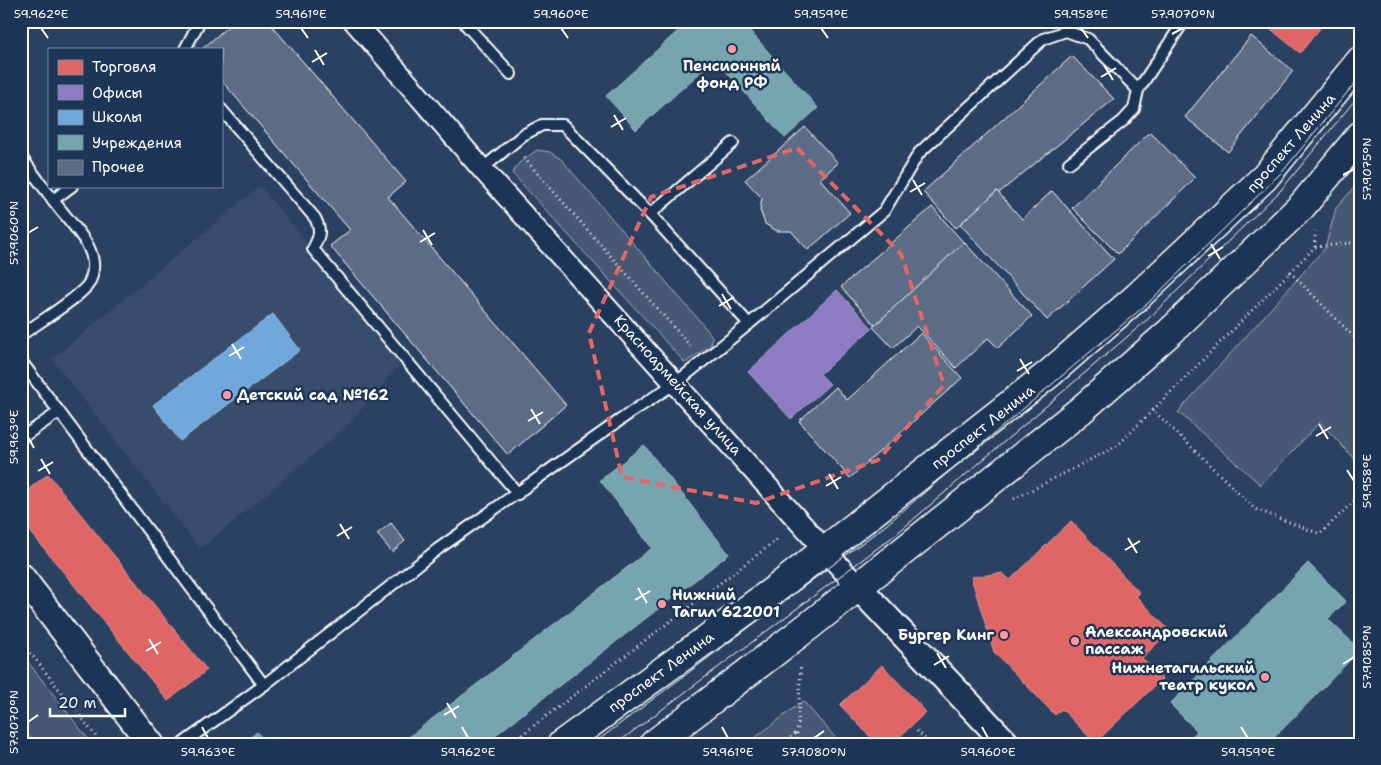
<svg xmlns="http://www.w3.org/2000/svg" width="1381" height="765" viewBox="0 0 1381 765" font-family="'Shantell Sans',sans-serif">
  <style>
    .built { fill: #394e6c }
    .green { fill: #465975; stroke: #a2acba }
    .shops { fill: #e06666; stroke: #e99494 }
    .offices { fill: #8e7cc3; stroke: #b0a3d5 }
    .schools { fill: #6fa8dc; stroke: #9ac2e6 }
    .public { fill: #76a5af; stroke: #9fc0c7 }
    .building { fill: #5b6c86; stroke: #fff }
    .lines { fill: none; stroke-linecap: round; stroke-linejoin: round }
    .service-casing { stroke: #fff; stroke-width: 14 }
    .minor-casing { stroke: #fff; stroke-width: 24 }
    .tertiary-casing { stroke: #fff; stroke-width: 29 }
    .secondary-casing { stroke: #fff; stroke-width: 31 }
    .path { stroke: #fff; stroke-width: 3; stroke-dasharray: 1 4; stroke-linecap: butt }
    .service { stroke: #1d3557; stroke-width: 10 }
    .minor { stroke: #1d3557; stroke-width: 20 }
    .tertiary { stroke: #1d3557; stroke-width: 25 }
    .secondary { stroke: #1d3557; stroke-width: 28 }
    .tram { stroke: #fff; stroke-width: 1 }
    .marked { fill: none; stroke: #e26868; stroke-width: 4; stroke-dasharray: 10 6; stroke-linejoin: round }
    .ticks { fill: none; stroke: #fff; stroke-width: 2 }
    .poi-dot { fill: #ff9aa2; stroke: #1d3557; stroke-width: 2 }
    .labels { text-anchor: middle; stroke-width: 5; stroke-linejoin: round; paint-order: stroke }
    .poi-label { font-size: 15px; font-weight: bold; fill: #fff; stroke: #1d3557; text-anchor: start }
    .street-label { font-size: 15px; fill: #fff; stroke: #1d3557 }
    .neatline { fill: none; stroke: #fff; stroke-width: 2 }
    .ticks-label { font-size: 12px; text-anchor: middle; fill: #fff }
  </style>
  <rect width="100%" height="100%" fill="#2a4161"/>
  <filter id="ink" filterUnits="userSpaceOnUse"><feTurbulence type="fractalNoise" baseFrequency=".02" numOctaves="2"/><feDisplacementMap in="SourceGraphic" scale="10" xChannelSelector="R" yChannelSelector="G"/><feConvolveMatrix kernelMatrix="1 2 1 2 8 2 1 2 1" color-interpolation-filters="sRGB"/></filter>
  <g filter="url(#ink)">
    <polygon class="built" points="260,186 404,360 344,429 200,549 52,359"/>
    <g class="green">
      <polygon points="537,150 550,152 561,159 704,326 712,336 711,345 685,363 512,173 519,163"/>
      <polygon points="1360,181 1360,465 1320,422 1261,485 1178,412 1325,248 1336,208"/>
      <polygon points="21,653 92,744 36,744 21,726"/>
      <polygon points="803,701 841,744 747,744"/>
    </g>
    <g class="shops">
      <polygon points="1261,21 1326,21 1300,53"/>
      <polygon points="48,474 207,670 168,701 21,520 21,495"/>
      <polygon points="1071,521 1140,593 1136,596 1170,631 1142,658 1162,679 1095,743 1062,709 1055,715 994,652 971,577 1003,573 1010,580"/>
      <polygon points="882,665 926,712 892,744 877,744 840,705"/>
    </g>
    <polygon class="offices" points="837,290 872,328 820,374 830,384 791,419 748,372"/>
    <polygon class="schools" points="273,314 300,350 180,441 153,405"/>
    <g class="public">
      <polygon points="689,21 741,21 818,108 785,138 715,59 636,130 606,96"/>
      <polygon points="644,445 729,554 484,744 400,744 652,548 600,480"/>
      <polygon points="1308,563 1346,601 1328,619 1360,650 1268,744 1185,744 1197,731 1170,704"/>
      <polygon points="257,732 266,744 242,744"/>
    </g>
    <g class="building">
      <polygon points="234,21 268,21 406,182 388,197 566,405 508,455 330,246 350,230 221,80 221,49 202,49"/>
      <polygon points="1251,36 1293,71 1228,152 1185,117"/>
      <polygon points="1072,56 1114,99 956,228 923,192"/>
      <polygon points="805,127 838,163 820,179 850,213 808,250 791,231 777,231 765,224 760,210 762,198 745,180"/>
      <polygon points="1150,132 1195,178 1118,254 1072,208"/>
      <polygon points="997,191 1022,219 1052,191 1114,259 1047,320 960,224"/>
      <polygon points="932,207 965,244 875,325 841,287"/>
      <polygon points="964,242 1032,316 998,348 988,338 956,368 917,326 893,348 873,327"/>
      <polygon points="921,333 962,378 850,478 799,421 836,387 847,400"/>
      <polygon points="391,523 405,541 392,552 377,534"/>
    </g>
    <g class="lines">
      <g class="service-casing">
        <g id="service">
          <polyline points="466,21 466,25 511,74"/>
          <polyline points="185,49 200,21"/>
          <path d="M221 109 315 218C322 231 319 237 313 249L518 494"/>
          <polyline points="21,157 53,200"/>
          <polyline points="1069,163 1123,121 1134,109 1138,90 1184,21"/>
          <polyline points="650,214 733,143"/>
          <polyline points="749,324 884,211 919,153 1043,39 1066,31 1088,39 1138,90"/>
          <path d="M21 335C36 324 81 297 89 283 95 271 94 258 88 246 79 230 64 215 53 200L72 186"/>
          <polyline points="21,361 264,685"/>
          <polyline points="21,438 59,412"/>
          <polyline points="182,744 264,685 438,549 630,413 677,382 749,324 650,214 563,125 542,125 523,135 482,169"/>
        </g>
      </g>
      <g class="minor-casing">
        <polyline id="minor" points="354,21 482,169 858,587"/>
      </g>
      <g class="tertiary-casing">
        <g id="tertiary">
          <polyline points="21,576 151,744"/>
          <polyline points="858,587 1007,744"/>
        </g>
      </g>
      <g class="secondary-casing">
        <g id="secondary">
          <polyline points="562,744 777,588 1050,373 1137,297 1265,177 1360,61"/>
          <polyline points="654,744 810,625 1081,410 1170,332 1302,206 1360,136"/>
        </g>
      </g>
      <g class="path">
        <polyline points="524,158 692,348"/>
        <polyline points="1315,247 1315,231"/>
        <polyline points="1290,272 1360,343"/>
        <polyline points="1153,410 1315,247 1360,242"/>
        <polyline points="1014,499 1117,446 1153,410 1255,509 1320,534 1360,495"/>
        <polyline points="21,641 102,744"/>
        <polyline points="917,731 930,744"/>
        <polyline points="510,744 779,538"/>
        <polyline points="783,744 797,732"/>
        <polyline points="797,744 801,664"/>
      </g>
      <use href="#service" class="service"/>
      <use href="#minor" class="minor"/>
      <use href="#tertiary" class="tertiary"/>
      <use href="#secondary" class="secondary"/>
      <g class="tram">
        <polyline points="593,744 886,525 1148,303 1283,171 1360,77"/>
        <polyline points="616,744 895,535 1148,319 1281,190 1360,94"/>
      </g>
    </g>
  </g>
  <path class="marked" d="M797 148 901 254 944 385 878 460 756 503 622 477 589 333 651 197Z"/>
  <path class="ticks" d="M41 28 48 38M301 28 308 38M561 28 568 38M821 28 828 38M1081 28 1088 38M1172 34 1183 28M315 50 324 65M312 62 327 53M1104 65 1113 80M1101 77 1116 68M614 115 623 130M611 127 626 118M1343 175 1354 169M913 180 922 195M910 192 925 183M423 230 432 245M28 233 38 227M420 242 435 233M1211 244 1220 259M1208 256 1223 247M722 294 731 309M719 306 734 297M232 344 241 359M229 356 244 347M1020 359 1029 374M1017 371 1032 362M531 409 540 424M528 421 543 412M1319 424 1328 439M1316 436 1331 427M28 437 34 448M41 459 50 474M1347 470 1354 481M38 471 53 462M829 474 838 489M826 486 841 477M340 524 349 539M337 536 352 527M1128 538 1137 553M1125 550 1140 541M638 588 647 603M635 600 650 591M149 639 158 654M146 651 161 642M937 653 946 668M1343 664 1354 657M934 665 949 656M447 703 456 718M444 715 459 706M28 722 38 715M202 727 208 738M462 727 468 738M722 727 728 738M982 727 988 738M1241 727 1248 738M814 738 824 731"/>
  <g class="poi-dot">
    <circle cx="732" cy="49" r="5"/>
    <circle cx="227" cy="395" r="5"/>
    <circle cx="662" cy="604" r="5"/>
    <circle cx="1004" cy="635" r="5"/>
    <circle cx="1075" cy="641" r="5"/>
    <circle cx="1265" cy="677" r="5"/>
  </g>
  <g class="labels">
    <g class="poi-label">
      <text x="732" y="71" text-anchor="middle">Пенсионный<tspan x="732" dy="17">фонд РФ</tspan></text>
      <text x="237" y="400">Детский сад №162</text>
      <text x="672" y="600">Нижний<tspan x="672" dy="17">Тагил 622001</tspan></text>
      <text x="1085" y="637">Александровский<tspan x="1085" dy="17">пассаж</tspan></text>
      <text x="994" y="640" text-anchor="end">Бургер Кинг</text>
      <text x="1255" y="673" text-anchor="end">Нижнетагильский<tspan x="1255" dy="17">театр кукол</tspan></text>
    </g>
    <g class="street-label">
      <text transform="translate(1291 143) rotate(-49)" y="5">проспект Ленина</text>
      <text transform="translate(678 385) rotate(48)" y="5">Красноармейская улица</text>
      <text transform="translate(983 427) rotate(-38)" y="5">проспект Ленина</text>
      <text transform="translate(661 672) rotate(-36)" y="5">проспект Ленина</text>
    </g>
  </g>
  <rect width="1381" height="765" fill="none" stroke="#1d3557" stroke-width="55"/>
  <rect x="48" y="48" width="175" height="140" fill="#1d3557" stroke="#77869a"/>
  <rect x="58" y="60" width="25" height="15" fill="#e06666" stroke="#77869a"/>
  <text x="92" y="72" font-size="15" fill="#ffffff">Торговля</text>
  <rect x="58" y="85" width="25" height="15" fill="#8e7cc3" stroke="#77869a"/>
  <text x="92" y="98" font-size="15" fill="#ffffff">Офисы</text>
  <rect x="58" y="110" width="25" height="15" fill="#6fa8dc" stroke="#77869a"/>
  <text x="92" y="122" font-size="15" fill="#ffffff">Школы</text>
  <rect x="58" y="135" width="25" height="15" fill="#76a5af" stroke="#77869a"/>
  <text x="92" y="148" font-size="15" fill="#ffffff">Учреждения</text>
  <rect x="58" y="160" width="25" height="15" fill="#5b6c86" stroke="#77869a"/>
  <text x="92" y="172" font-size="15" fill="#ffffff">Прочее</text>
  <path d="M50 708v8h75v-8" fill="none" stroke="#ffffff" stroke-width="2.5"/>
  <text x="58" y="708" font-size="15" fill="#ffffff" stroke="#1d3557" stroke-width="4" paint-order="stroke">20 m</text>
  <rect x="28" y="28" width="1326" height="710" class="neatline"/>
  <g class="ticks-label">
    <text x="41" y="18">59.962°E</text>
    <text x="301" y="18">59.961°E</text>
    <text x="561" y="18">59.960°E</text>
    <text x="821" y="18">59.959°E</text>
    <text x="1081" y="18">59.958°E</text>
    <text x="1183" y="18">57.9070°N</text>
    <text transform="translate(1367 169) rotate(-90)" y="4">57.9075°N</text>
    <text transform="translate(14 233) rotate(-90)" y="4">57.9060°N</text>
    <text transform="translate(14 437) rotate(-90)" y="4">59.963°E</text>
    <text transform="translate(1367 481) rotate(-90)" y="4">59.958°E</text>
    <text transform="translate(1367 657) rotate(-90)" y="4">57.9085°N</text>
    <text transform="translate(14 722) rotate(-90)" y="4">57.9070°N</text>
    <text x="208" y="756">59.963°E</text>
    <text x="468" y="756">59.962°E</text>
    <text x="728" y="756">59.961°E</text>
    <text x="814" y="756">57.9080°N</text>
    <text x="988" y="756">59.960°E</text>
    <text x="1248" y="756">59.959°E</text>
  </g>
</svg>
